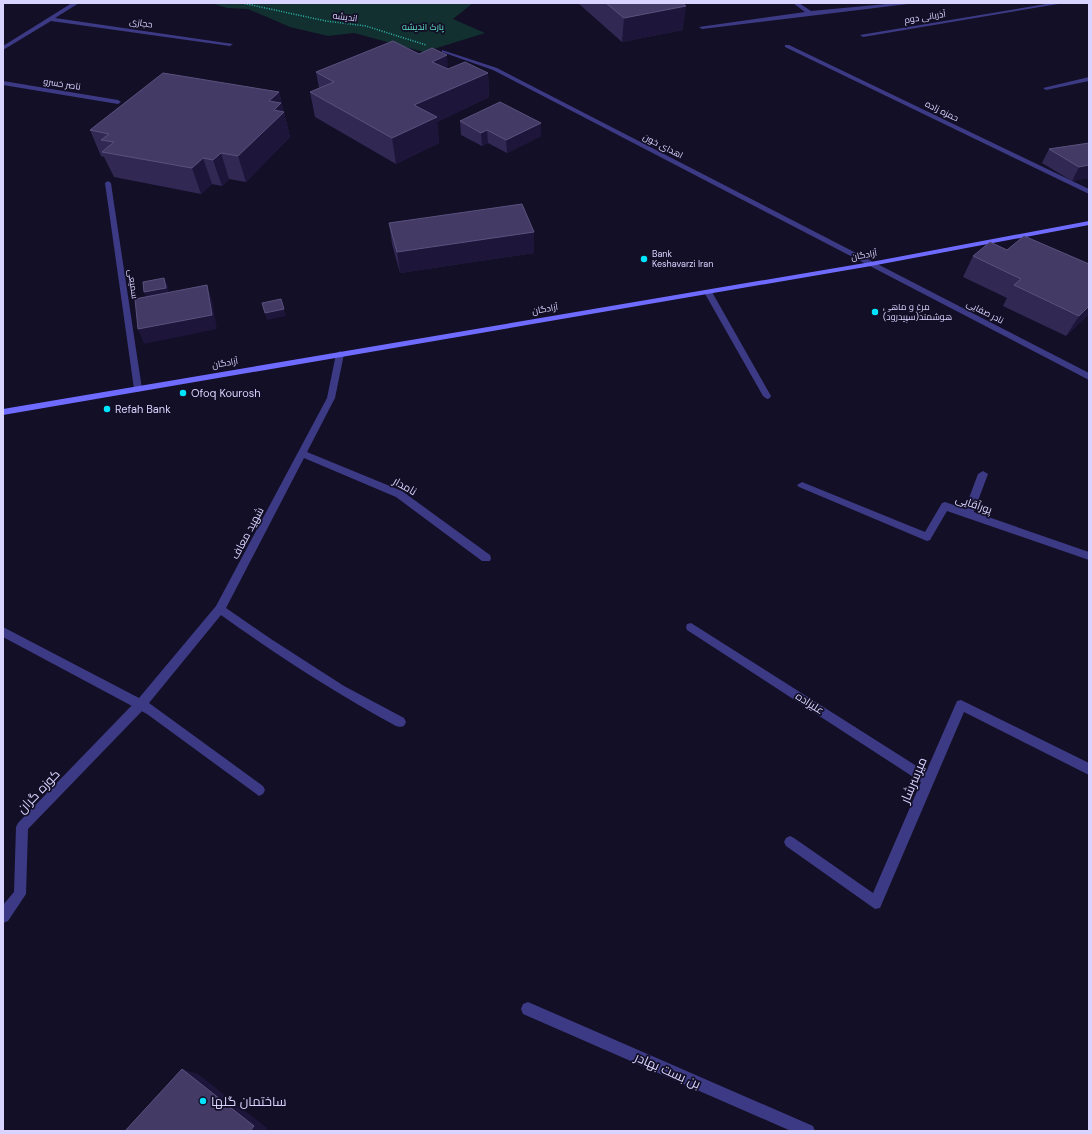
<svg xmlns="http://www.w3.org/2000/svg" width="1092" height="1134" viewBox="0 0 1092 1134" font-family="'DM Sans',Cairo,sans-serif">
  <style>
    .green { fill: #12302f }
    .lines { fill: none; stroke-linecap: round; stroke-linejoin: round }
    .path { stroke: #2fb8b0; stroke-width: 1.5; stroke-dasharray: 1 1.5; stroke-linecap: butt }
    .lane { fill: #3d3a85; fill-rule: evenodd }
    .street { fill: #3d3a85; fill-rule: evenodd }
    .secondary { fill: #6f6bff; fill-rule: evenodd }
    .wall { fill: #312854 }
    .shaded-wall { fill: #1d163a }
    .building { fill: #433a66; stroke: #5a527e }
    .poi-dot { fill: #00e5ff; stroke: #130f26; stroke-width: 1.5 }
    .labels { text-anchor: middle; stroke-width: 3.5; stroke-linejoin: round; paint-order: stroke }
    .far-street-label { font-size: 9px; fill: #d9d4ff; stroke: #130f26 }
    .far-park-label { font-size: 9px; fill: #5fe0c0; stroke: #130f26 }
    .far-poi-label { font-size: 9px; fill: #d9d4ff; stroke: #130f26; text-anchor: start }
    .poi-label { font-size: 11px; fill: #d9d4ff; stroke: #130f26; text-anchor: start }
    .street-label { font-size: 11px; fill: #d9d4ff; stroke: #130f26 }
    .near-street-label { font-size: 13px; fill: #d9d4ff; stroke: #130f26 }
    .near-poi-label { font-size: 13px; fill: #d9d4ff; stroke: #130f26; text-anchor: start }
  </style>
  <rect width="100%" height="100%" fill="#130f26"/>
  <polygon class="green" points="211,3 473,3 453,19 485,33 424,52 354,33 328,36 290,27 248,9 227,8"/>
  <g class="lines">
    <polyline class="path" points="242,3 326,21 366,26 426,45"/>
    <g class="lane">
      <polygon points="72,3 79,3 55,18 233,44 230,46 51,21 3,50 3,46"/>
      <polygon points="793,3 799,3 811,11 897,3 916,3 702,29 699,27 805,12"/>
      <polygon points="1052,3 1064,3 863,37 860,35"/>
      <polygon points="785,45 789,45 1089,189 1089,194 785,47"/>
      <polygon points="1089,77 1089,81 1046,90 1043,88"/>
      <polygon points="3,81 118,100 121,102 118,104 3,85"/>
      <polygon points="110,195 113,197 142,389 138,392 134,389 107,197"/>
      <polygon points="705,290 711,290 712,292 771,396 770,398 767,399 763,396 704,292"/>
      <path d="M340 351 344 354 335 398 307 452 402 491 490 555 491 558 490 561H482L396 497 304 458 226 608 271 639 344 686 404 718 406 722 404 726 400 727 396 726C334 692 278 656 221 615L149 703 263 786 265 790 263 794 259 796 147 714 3 637V627L139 698 216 606 327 398 336 354Z"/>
      <polygon points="802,482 925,532 942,503 945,502 1089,552 1089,560 947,511 930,540 927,541 799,487 797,485"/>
      <polygon points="691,623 926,772 957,701 961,700 1089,763 1089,775 964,712 880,908 875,909 786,846 784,842 786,838 790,836 794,838 873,893 921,782 687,630 686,627 687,624"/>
      <polygon points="528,1002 813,1126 815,1131 791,1131 523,1014 521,1009 523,1004"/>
    </g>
    <g class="street">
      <polygon points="442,50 497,68 1089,373 1089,380 493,70 442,52"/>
      <polygon points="108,181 111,183 113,197 110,199 107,197 105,183"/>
      <polygon points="983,471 988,474 973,514 968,518 965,517 963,514 978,474"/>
      <polygon points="140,700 144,701 146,705 144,709 28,829 26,894 8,921 3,923 3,905 14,892 16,827 18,823 136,701"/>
    </g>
    <polygon class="secondary" points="1089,221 1089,225 871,266 3,415 3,409 871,262"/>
  </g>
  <g class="wall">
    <polygon points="578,3 682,3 683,30 622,42"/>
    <polygon points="448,69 488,73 489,97 437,122 439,143 396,164 315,117 310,92 319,88 316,72"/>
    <polygon points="279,92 290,137 246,182 229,179 222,186 212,184 201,194 114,177 104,157 101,156 90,130"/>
    <polygon points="460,121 541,123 541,136 507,153 488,143 482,146 461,135"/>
    <polygon points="1089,143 1089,178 1072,181 1042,163 1049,149"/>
    <polygon points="389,223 534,232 534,253 400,273 392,244"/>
    <polygon points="1007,250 1089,314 1066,336 1003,306 1007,298 963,277 973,256"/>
  </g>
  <g class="shaded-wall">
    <polygon points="686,6 683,30 622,42 624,18"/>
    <polygon points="447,55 449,80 432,62"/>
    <polygon points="488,73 489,97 437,122 439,143 396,164 392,138 414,105"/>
    <polygon points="279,92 290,137 246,182 238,156 269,101"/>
    <polygon points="541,123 541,136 507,153 506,140"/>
    <polygon points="487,130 488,143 482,146 481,133"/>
    <polygon points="221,153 229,179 222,186 213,160"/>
    <polygon points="203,158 212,184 201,194 192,168"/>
    <polygon points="1089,165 1089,178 1072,181 1079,167"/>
    <polygon points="534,232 534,253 400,273 397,252"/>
    <polygon points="164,278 168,285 169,295 147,299 144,292"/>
    <polygon points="207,285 212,300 217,329 144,344 138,329"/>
    <polygon points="281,299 286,316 267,320 265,313"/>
    <polygon points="1089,306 1089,314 1066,336 1079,316"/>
    <polygon points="182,1069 198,1074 267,1128 265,1131 250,1131"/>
  </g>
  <g class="building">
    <polygon points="606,3 682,3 686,6 624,18"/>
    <polygon points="393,41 419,54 432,48 447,55 432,62 448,69 465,62 488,73 414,105 437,117 392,138 310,92 334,82 316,72"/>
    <polygon points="163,73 279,92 269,101 281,103 274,110 284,112 238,156 221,153 213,160 203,158 192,168 102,152 114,142 101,140 109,134 90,130"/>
    <polygon points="500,102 541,123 506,140 487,130 481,133 460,121"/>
    <polygon points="1089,143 1089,165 1079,167 1049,149"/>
    <polygon points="522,204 534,232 397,252 389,223"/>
    <polygon points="1024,236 1089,264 1089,306 1079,316 1014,285 1021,279 973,256 990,242 1007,250"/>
    <polygon points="164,278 166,288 144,292 143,282"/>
    <polygon points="207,285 212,315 138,329 135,299"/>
    <polygon points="281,299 284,309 265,313 262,303"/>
    <polygon points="182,1069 254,1126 250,1131 125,1131"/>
  </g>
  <g class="poi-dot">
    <circle cx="644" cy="259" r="4"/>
    <circle cx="875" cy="312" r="4"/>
    <circle cx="183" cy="393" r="4"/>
    <circle cx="107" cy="409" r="4"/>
    <circle cx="203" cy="1101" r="4"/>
  </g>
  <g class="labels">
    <g class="far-street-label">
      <text transform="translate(345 17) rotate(8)" y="3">اندیشه</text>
      <text transform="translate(925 17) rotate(-9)" y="3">آذربانی دوم</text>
      <text transform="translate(141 23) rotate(8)" y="3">حجازی</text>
      <text transform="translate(62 84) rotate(9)" y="3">ناصر خسرو</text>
      <text transform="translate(942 111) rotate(26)" y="3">حمزه زاده</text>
      <text transform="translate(663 146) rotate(27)" y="3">اهدای خون</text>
      <text transform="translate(864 255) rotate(-10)" y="3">آزادگان</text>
      <text transform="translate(133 284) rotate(82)" y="3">سمیعی</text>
      <text transform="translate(545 309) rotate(-10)" y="3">آزادگان</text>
      <text transform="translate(985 312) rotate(27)" y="3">نادر صفایی</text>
      <text transform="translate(225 363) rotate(-10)" y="3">آزادگان</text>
    </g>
    <g class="far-park-label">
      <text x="423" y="30">پارک اندیشه</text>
    </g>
    <g class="far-poi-label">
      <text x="652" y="257">Bank<tspan x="652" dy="10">Keshavarzi Iran</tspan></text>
      <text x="883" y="310">مرغ و ماهی<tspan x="883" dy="10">هوشمند(سپیدرود)</tspan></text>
    </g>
    <g class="poi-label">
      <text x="191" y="397">Ofoq Kourosh</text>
      <text x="115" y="413">Refah Bank</text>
    </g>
    <g class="street-label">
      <text transform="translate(405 486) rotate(30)" y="4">نامدار</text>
      <text transform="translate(974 504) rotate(19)" y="4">پورآقایی</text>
      <text transform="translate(247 533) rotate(-62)" y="4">شهید معاف</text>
      <text transform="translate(810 703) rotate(33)" y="4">علیزاده</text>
    </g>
    <g class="near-street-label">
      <text transform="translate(913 780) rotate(-67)" y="5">میرسرشار</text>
      <text transform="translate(38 791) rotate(-46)" y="5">کوزه گران</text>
      <text transform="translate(668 1070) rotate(24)" y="5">بن بست بهادر</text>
    </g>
    <g class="near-poi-label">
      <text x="211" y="1106">ساختمان گلها</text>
    </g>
  </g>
  <rect width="1092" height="1134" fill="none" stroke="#d9d4ff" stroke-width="8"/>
</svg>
